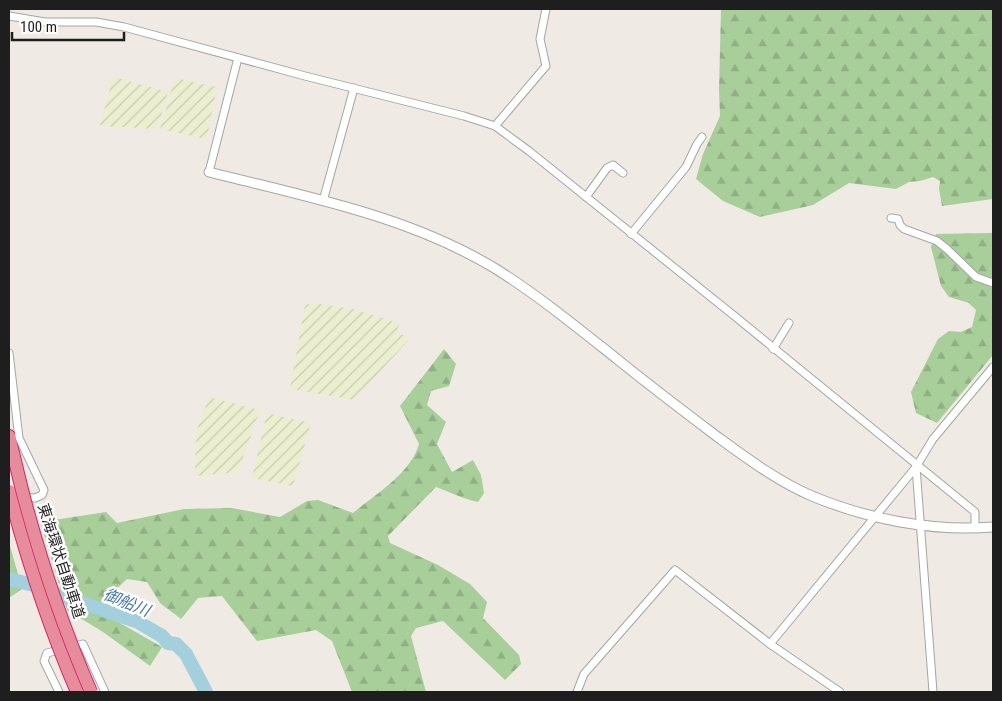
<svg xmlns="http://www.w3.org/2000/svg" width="1002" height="701" viewBox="0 0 1002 701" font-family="'Roboto Condensed','Noto Sans JP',sans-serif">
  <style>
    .farmland { fill: url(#farmland-furrows) }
    .forest { fill: url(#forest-firs) }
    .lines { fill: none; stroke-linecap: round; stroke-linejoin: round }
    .river { stroke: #a4cfdc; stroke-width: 14 }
    .minor-casing { stroke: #a5a5a5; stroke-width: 9 }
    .tertiary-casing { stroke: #a5a5a5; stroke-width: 11 }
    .motorway-casing { stroke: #d82561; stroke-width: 14 }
    .minor { stroke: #fff; stroke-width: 7 }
    .tertiary { stroke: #fff; stroke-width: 9 }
    .motorway { stroke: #e68c9c; stroke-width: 12 }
    .motorway-bridge-casing { stroke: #d82561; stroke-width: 14; stroke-linecap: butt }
    .motorway-bridge { stroke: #e68c9c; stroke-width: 12 }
    .labels { text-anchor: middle; stroke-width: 5; stroke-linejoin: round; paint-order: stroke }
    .street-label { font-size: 15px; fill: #1e1e1e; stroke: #fff }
    .water-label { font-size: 16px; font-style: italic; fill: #4876a5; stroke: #fff }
  </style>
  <defs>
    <pattern id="farmland-furrows" width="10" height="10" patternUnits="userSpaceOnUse" patternTransform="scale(1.25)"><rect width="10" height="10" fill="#ebeecf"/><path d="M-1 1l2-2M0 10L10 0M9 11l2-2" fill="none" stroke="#c9ccb1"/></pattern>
    <pattern id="forest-firs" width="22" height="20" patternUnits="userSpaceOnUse" patternTransform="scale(1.25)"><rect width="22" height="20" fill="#a8ce99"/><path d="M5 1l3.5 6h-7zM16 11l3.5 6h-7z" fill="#90b083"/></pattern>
  </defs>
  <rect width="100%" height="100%" fill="#efebe4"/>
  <g class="farmland">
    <polygon points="113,77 168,92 157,129 100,126"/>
    <polygon points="175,78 217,87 207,138 205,139 160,129"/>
    <polygon points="313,303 354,309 399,323 397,334 408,336 408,341 354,400 290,389 305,305"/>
    <polygon points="209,397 260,410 238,472 195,476 196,433"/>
    <polygon points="267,413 311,423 293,486 252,478"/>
  </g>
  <g class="forest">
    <polygon points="721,9 993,9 993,199 942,206 939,189 940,181 933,177 920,181 909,182 896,189 849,183 813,205 760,217 723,201 696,179 703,154 720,116 719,90"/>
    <polygon points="993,233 993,355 937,423 916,413 911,392 938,339 949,331 961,332 972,327 976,310 969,303 949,297 941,286 931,247 936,234"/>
    <path d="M444 349 456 364 449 386 431 391 427 405 446 422 437 444 452 472 473 460 481 475 484 493 478 502C463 499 450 492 436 487L388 536 390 543 438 565 470 584 487 602 483 618 519 655 521 664 505 680 443 621 416 628 411 636 426 692H352L332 641 316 630 257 641 222 596 198 598 181 619 160 603 147 582 127 579 104 601V614L162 647 150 666 103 632 67 610 36 508 47 505 54 520 106 512 117 523 184 509 232 508 280 517 307 501 318 500 353 513C376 494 411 473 419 444L400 406Z"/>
    <polygon points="9,542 22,589 9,598"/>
  </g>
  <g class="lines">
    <polyline class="river" points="9,579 46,588 56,594 138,622 162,636 168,643 176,644 186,654 206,692"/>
    <g class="minor-casing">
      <g id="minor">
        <polyline points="9,16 45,22 96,22 124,27 305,76 464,116 495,126 529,151 732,314 975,512 975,528"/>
        <polyline points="495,126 546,66 540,39 546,9"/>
        <polyline points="209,172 238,58"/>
        <polyline points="586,197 607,168 613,165 623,173"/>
        <polyline points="323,201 354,88"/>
        <polyline points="891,218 898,219 900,225 904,229 937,241 947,249 976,277 993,283"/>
        <polyline points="631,234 686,167 697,144 702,137"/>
        <polyline points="773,349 789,323"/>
        <polyline points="9,353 19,438 44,490 42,495 35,498 21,497"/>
        <polyline points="770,644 916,467"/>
        <polyline points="59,692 44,661 47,653 83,644 105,692"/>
        <polyline points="577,692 584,674 675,570 770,644 840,692"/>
        <polyline points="933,692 916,467 933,439 993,367"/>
      </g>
    </g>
    <g class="tertiary-casing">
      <path id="tertiary" d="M209 172C307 197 409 216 496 269 539 296 578 328 617 359 649 385 682 410 715 435 745 457 777 481 812 496 867 519 933 532 993 527"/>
    </g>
    <g class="motorway-casing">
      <polyline id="motorway" points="9,436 21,486"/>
    </g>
    <use href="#minor" class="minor"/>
    <use href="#tertiary" class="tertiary"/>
    <use href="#motorway" class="motorway"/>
    <g class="motorway-bridge-casing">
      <g id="motorway-bridge">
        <path d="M21 486C39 556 62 625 91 692"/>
        <path d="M9 491C27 560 49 627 77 692"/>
      </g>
    </g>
    <use href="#motorway-bridge" class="motorway-bridge"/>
  </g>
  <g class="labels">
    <g class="street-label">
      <text transform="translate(61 561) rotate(72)" y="5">東海環状自動車道</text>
    </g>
    <g class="water-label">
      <text transform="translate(127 602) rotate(22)" y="6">御船川</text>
    </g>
  </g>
  <rect width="1002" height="701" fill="none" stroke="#1e1e1e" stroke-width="20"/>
  <path d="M12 32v8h112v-8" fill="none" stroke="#1e1e1e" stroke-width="2.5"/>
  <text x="20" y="32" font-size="15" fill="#1e1e1e" stroke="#ffffff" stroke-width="4" paint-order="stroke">100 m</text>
</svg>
